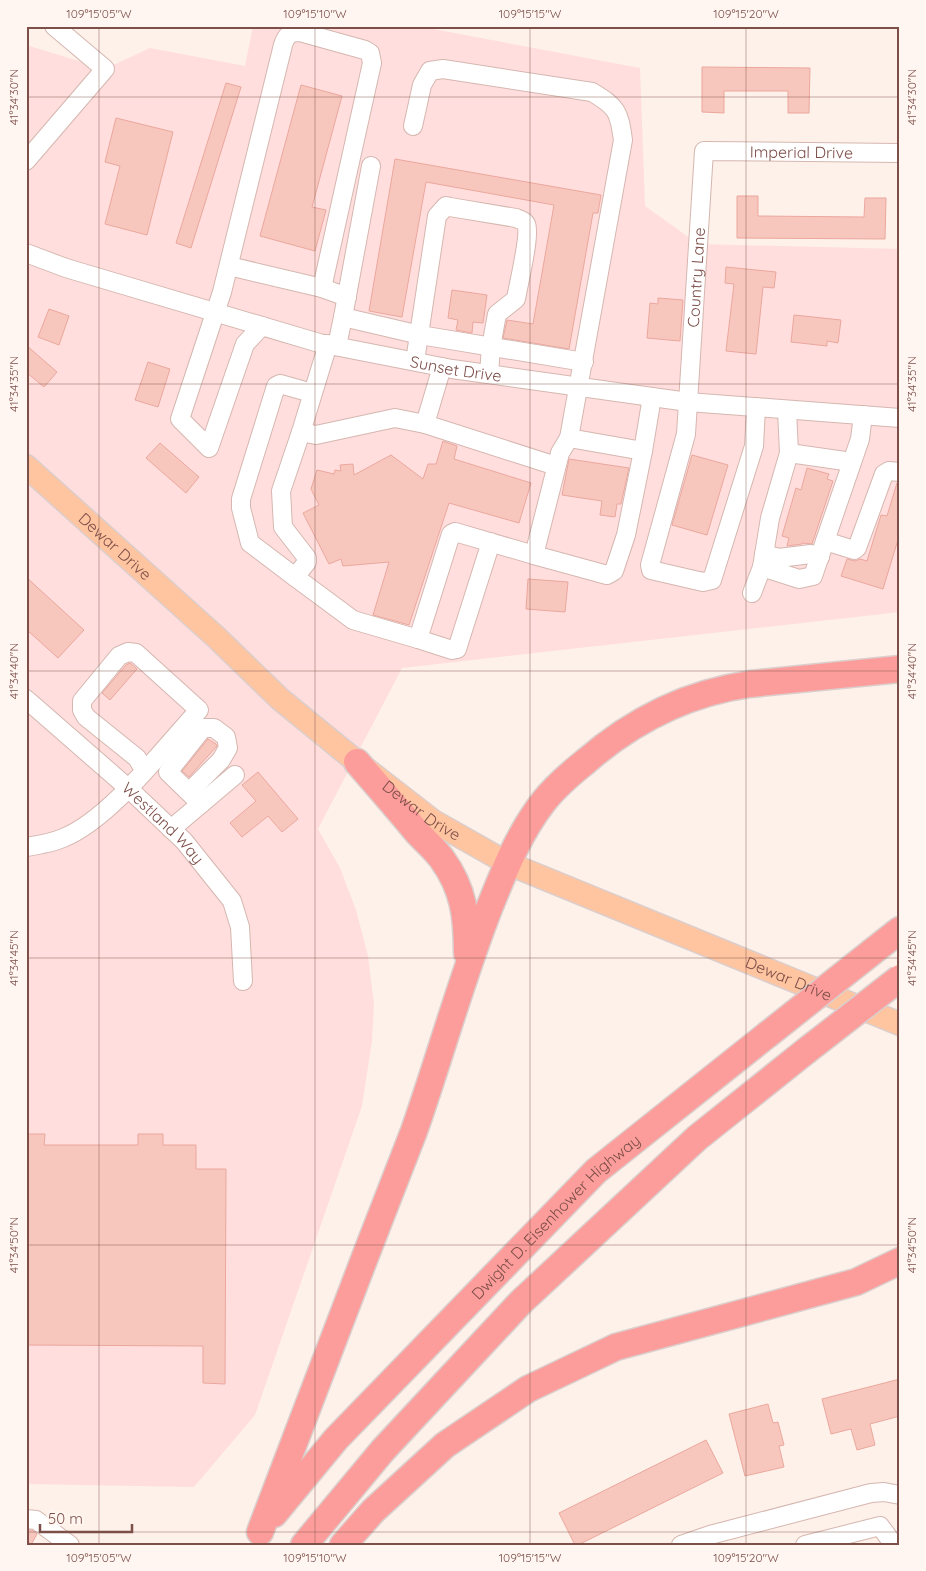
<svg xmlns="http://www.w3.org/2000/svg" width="926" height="1571" viewBox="0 0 926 1571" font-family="Quicksand,sans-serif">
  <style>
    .commercial { fill: #ffdedd }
    .building { fill: #f7c7be; stroke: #eba79d }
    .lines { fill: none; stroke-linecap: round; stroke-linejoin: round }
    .minor-casing { stroke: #d5b7b0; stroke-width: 20 }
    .major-casing { stroke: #dbcecc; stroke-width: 25 }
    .highway-casing { stroke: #dbcecc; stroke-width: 29 }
    .minor { stroke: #fff; stroke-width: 18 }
    .major { stroke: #ffc4a0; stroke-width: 22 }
    .highway { stroke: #fd9d9b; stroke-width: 26 }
    .highway-bridge-casing { stroke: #dbcecc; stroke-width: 29; stroke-linecap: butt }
    .highway-bridge { stroke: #fd9d9b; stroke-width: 26 }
    .ticks { fill: none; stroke: #7d4f49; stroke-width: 1; stroke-opacity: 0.45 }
    .labels { text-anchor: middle; stroke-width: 4.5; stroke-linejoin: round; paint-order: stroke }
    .street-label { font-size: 16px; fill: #7d4f49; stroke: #fff6f2 }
    .neatline { fill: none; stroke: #7d4f49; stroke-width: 2 }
    .ticks-label { font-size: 12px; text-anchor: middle; fill: #7d4f49 }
  </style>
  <rect width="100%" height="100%" fill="#fef1e9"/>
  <polygon class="commercial" points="253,26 417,26 640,68 645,206 698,244 900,249 900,612 402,668 318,829 340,868 356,910 368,956 374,1004 372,1041 362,1106 255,1415 194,1487 26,1484 26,45 105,69 150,48 245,66"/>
  <g class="building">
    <polygon points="702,67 810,68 809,113 788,113 788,91 724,91 724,113 702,112"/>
    <polygon points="226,83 241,87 191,248 176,243"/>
    <polygon points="301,85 342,96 312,207 326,210 315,251 260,236"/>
    <polygon points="116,118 173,132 147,235 105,224 120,166 105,162"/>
    <polygon points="395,159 601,195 598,213 593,213 569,349 503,338 507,320 533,324 554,205 426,182 402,317 369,311"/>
    <polygon points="737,196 758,196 758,216 864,217 865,198 886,198 885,239 737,238"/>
    <polygon points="726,267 776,272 774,288 763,287 756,354 726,351 734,284 725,283"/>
    <polygon points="452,290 487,295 483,323 473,322 472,333 456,330 458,320 448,318"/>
    <polygon points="658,298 683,300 680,341 647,338 650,303 658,304"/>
    <polygon points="49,309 69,316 59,345 38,337"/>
    <polygon points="794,315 841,320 838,343 827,341 827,346 791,342"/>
    <polygon points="26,345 57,372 44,387 26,372"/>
    <polygon points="148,362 170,369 158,407 135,400"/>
    <polygon points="443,441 457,446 454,459 531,483 519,523 449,503 409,625 373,615 389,562 343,566 341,559 329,564 303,513 319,505 311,489 317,470 334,474 335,470 341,471 340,465 353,464 354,475 391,455 423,479 428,464 436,464"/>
    <polygon points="160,443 199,477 186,493 146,458"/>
    <polygon points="692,455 728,465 707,535 672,525"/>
    <polygon points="569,459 629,468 621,504 617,504 615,517 600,515 602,501 562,495"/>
    <polygon points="807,468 829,474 827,479 833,481 812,544 802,543 802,544 787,546 789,538 782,536 796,488 801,490"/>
    <polygon points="897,483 900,483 900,533 883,589 841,576 847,559 855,561 860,559 867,561 881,515 887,516"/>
    <polygon points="26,577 84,630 58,658 26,629"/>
    <polygon points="528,579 568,582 565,612 526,609"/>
    <polygon points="130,663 137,669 110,700 102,693 126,665"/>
    <polygon points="208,739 216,744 217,746 189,777 182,771"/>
    <polygon points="258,772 298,819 282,832 268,816 242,837 230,823 256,801 242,785"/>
    <polygon points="26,1134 45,1134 44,1145 138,1145 138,1134 163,1134 163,1145 196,1145 196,1169 226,1169 225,1384 203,1383 203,1346 26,1345"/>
    <polygon points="900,1379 900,1416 870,1424 875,1445 857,1450 851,1429 831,1434 822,1399"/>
    <polygon points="768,1404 773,1423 778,1422 784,1445 779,1446 784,1467 745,1476 729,1414"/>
    <polygon points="706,1440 723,1473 578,1545 575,1545 559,1513"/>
    <polygon points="26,1530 32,1530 37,1534 31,1545 26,1545"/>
  </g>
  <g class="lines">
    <g class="minor-casing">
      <g id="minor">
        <path d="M413 126 422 85 430 71 443 69 592 92C617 107 619 111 623 140L569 438 643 451 652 397"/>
        <polyline points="26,161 105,69 54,26"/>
        <path id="s1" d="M26 253 66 268 319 343 452 369 688 402 900 418"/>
        <polyline points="229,266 322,288 347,297"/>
        <polyline points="343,317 420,335 584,362"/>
        <path d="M262 326 245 344 209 448 180 419 222 292 283 45C286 36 289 32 300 32L365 50 370 53 372 63 322 288"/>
        <polyline points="328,344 301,432 316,435 395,418 425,424 442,367"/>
        <polyline points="337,346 343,317 371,166"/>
        <path d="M415 361 437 216 446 206 450 207 516 218C520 220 524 220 526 224 531 234 518 286 516 299L497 314 491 347 489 374"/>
        <path id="s2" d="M756 407 754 446 712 580 703 582 651 570 650 565 686 434 704 151 900 153"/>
        <polyline points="787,410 789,453 770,518 762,567 799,579 813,576 860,439 863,415"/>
        <polyline points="425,424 556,466"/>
        <polyline points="301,432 281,491 283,527 307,558 307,562 295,577 250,543 241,508 241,499 276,386 280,384 312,393"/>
        <polyline points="569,438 560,453 534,555 607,575 614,571 626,535 643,451"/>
        <polyline points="789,453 852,462"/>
        <polyline points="825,541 854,550 857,548 884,474 889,471 900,472"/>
        <polyline points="491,542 457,649 452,650 418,639 451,534 455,532 534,555"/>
        <polyline points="764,554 779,558 811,554 820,557"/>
        <polyline points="295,577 353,620 418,639"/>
        <polyline points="752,593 762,567"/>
        <path id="s3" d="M26 699 128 788 184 841 232 901 240 927 243 981"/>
        <polyline points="189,792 221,760 228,748 226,737 214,728 203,728 168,772 201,804"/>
        <polyline points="171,829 235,775"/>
        <path d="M26 847C39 845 52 843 63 838 109 820 165 747 199 710L136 653 128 652 119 656 82 701V710L86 717 137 758 144 770"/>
        <polyline points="26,1519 36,1520 70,1545"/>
        <polyline points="681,1545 710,1535 871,1493 884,1492 900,1495"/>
        <polyline points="805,1545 880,1526 894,1545"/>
      </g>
    </g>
    <g class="major-casing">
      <g id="major">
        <path id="s4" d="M26 466 216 637 280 699 357 762 433 821 507 863 900 1024"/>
      </g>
    </g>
    <g class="highway-casing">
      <g id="highway">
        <path d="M357 762C377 785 397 808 416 831 425 841 435 849 442 859 464 889 467 918 467 953"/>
        <polyline points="872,952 900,930"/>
        <path id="s5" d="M274 1514 336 1439 596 1171 767 1035"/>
        <path d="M260 1532C295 1440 330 1348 365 1257 381 1215 398 1173 414 1131 440 1057 461 980 490 906 505 869 519 833 544 801 556 786 570 774 585 762 633 720 687 693 750 684L900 669"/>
        <polyline points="304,1545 383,1450 521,1302 697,1138 806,1051"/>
        <polyline points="343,1545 373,1511 445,1445 528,1389 616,1347 856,1282 900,1261"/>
      </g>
    </g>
    <use href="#minor" class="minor"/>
    <use href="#major" class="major"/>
    <use href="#highway" class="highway"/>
    <g class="highway-bridge-casing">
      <g id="highway-bridge">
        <polyline points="767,1035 872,952"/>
        <polyline points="806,1051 900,978"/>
      </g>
    </g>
    <use href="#highway-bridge" class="highway-bridge"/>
  </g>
  <path class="ticks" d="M99 26V1545M315 26V1545M530 26V1545M746 26V1545M26 97H900M26 384H900M26 671H900M26 958H900M26 1245H900M26 1532H900"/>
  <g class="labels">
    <g class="street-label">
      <text dy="6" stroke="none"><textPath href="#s2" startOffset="764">Imperial Drive</textPath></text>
      <text dy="6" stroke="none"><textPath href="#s2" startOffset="540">Country Lane</textPath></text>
      <text dy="6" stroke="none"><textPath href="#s1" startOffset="446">Sunset Drive</textPath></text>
      <text dy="6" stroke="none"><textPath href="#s4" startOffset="120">Dewar Drive</textPath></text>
      <text dy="6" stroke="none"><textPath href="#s4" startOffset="525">Dewar Drive</textPath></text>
      <text dy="6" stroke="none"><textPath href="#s3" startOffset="185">Westland Way</textPath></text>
      <text dy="6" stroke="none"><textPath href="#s4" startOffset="930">Dewar Drive</textPath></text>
      <text dy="6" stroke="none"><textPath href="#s5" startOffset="410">Dwight D. Eisenhower Highway</textPath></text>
    </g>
  </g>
  <rect width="926" height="1571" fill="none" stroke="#fff6f2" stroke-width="55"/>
  <path d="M40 1524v8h92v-8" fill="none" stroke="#7d4f49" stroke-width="2.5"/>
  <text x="48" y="1524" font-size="15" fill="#7d4f49" stroke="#fff6f2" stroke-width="4" paint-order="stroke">50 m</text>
  <rect x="28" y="28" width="870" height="1516" class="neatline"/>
  <g class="ticks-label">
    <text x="99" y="18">109°15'05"W</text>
    <text x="315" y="18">109°15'10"W</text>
    <text x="530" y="18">109°15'15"W</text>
    <text x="746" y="18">109°15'20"W</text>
    <text transform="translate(912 97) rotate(-90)" y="4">41°34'30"N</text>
    <text transform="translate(14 97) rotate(-90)" y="4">41°34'30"N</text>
    <text transform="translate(912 384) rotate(-90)" y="4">41°34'35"N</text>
    <text transform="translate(14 384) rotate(-90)" y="4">41°34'35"N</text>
    <text transform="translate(912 671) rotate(-90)" y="4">41°34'40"N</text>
    <text transform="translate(14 671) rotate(-90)" y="4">41°34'40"N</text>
    <text transform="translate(912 958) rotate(-90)" y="4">41°34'45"N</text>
    <text transform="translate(14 958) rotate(-90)" y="4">41°34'45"N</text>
    <text transform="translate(14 1245) rotate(-90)" y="4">41°34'50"N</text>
    <text transform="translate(912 1245) rotate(-90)" y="4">41°34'50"N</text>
    <text x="99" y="1562">109°15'05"W</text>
    <text x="315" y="1562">109°15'10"W</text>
    <text x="530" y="1562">109°15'15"W</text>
    <text x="746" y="1562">109°15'20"W</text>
  </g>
</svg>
